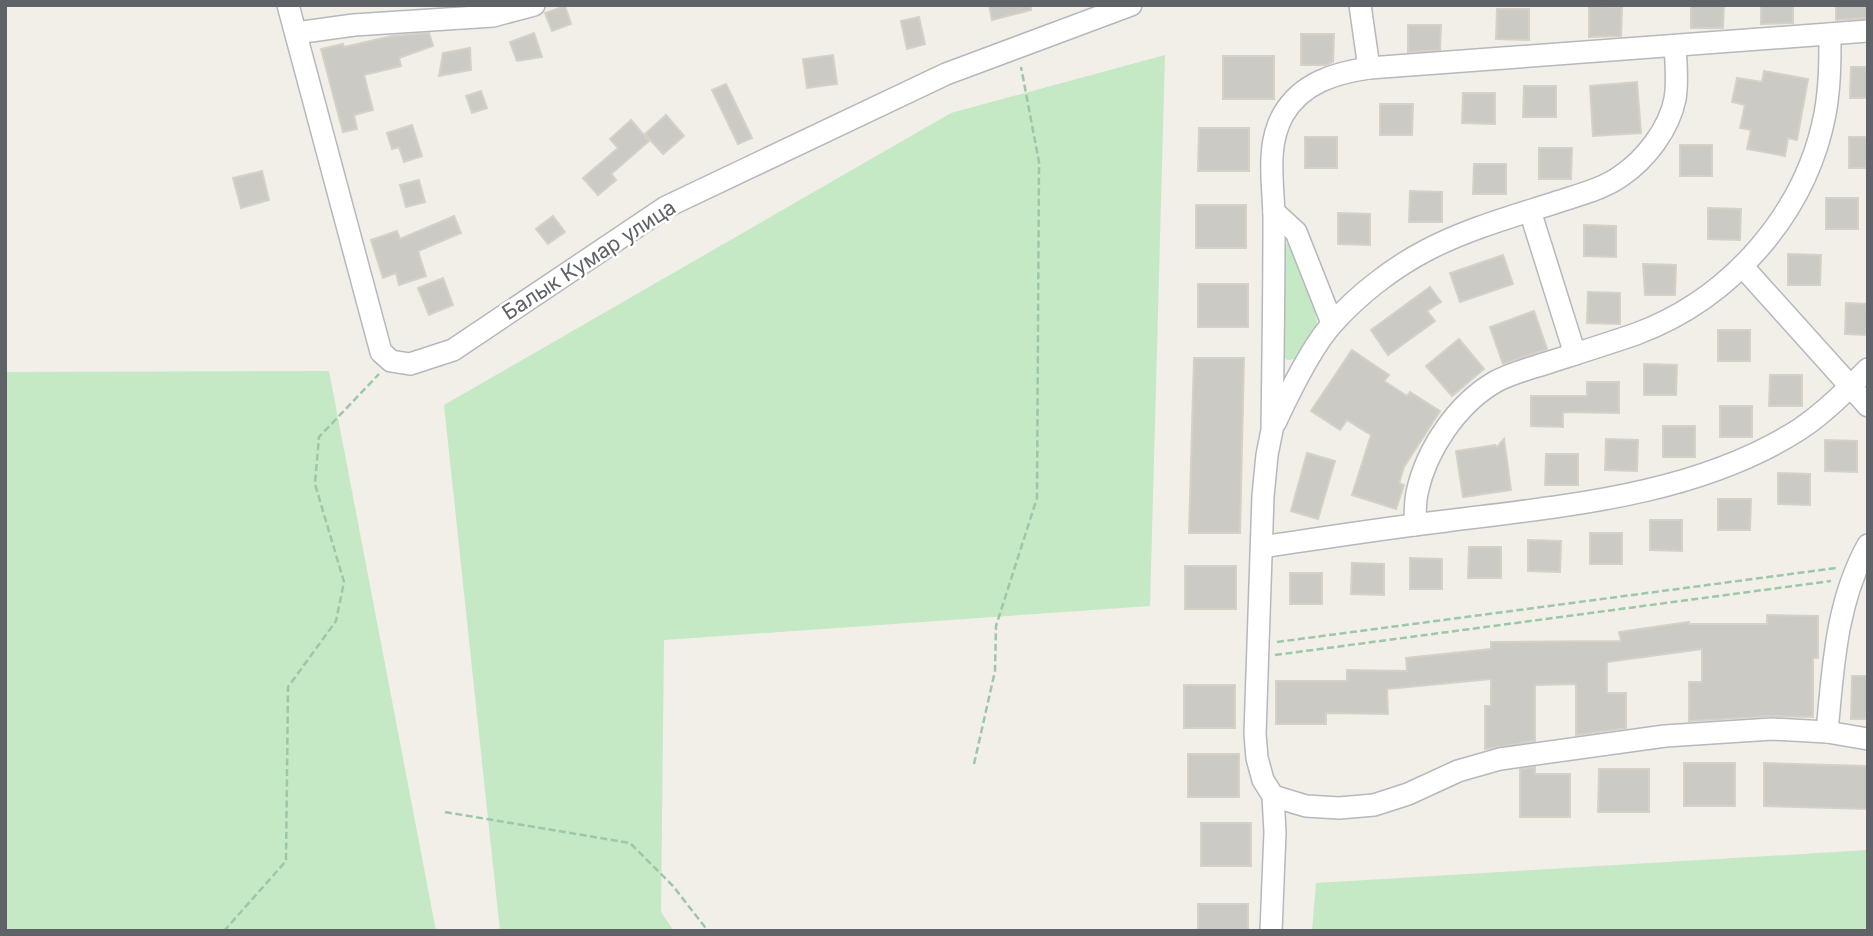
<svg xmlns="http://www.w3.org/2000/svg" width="1873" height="936" viewBox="0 0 1873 936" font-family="Inter,sans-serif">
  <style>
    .green { fill: #c5e8c5 }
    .building { fill: #cccac5; stroke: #d6d1c6; stroke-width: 2 }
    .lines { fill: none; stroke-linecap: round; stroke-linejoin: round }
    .street-casing { stroke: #b5b8bc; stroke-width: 24 }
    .path { stroke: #9cc7a9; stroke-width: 2.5; stroke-dasharray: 7 3.5; stroke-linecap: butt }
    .street { stroke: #fff; stroke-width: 21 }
    .labels { text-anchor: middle; stroke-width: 5; stroke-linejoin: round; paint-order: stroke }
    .street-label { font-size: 21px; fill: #5f6368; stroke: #fff }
  </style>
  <rect width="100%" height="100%" fill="#f1efe8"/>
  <g class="green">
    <polygon points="1165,55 1150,606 664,640 661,912 674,931 500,931 444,405 951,113"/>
    <path d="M1288 242 1291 243C1298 261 1321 311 1316 329 1315 336 1308 343 1304 348 1299 356 1297 360 1287 360L1283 356 1285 245Z"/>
    <polygon points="329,371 436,931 5,931 5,372"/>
    <polygon points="1868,850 1868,931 1312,931 1316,883"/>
  </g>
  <g class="building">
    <polygon points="989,5 1031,5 1031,10 992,20"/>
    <polygon points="1691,5 1724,5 1723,28 1691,28"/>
    <polygon points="1761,5 1793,5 1793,23 1761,24"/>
    <polygon points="1836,5 1868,5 1868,18 1836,20"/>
    <polygon points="565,6 571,24 552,31 545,13"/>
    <polygon points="1589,6 1622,7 1621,36 1589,37"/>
    <polygon points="1497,9 1529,9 1529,40 1496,39"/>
    <polygon points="919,17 925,44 907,49 901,21"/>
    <polygon points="1408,25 1441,25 1440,50 1408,52"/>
    <polygon points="429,33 433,46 399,58 401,66 364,75 373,110 354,115 357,129 343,132 321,49 343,44 344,47 392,36"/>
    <polygon points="534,33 542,57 517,61 510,42"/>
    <polygon points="1301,34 1334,34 1333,62 1326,65 1301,65"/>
    <polygon points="470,48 471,70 439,76 443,53"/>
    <polygon points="833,55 837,84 807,88 803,59"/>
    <rect x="1223" y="56" width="51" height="43"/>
    <polygon points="1851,67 1868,67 1868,98 1850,98"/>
    <polygon points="1764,71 1808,79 1797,140 1788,138 1785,156 1747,149 1751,130 1740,128 1745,105 1732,102 1737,78 1762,82"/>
    <polygon points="1637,82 1641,133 1593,136 1590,86"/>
    <polygon points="726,84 752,138 738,144 712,90"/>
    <polygon points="1524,86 1556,86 1556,117 1523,117"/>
    <polygon points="481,91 487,108 472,113 466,96"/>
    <polygon points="1463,93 1495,93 1495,124 1462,123"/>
    <polygon points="1380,104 1413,104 1412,135 1380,135"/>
    <polygon points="666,115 684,136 663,154 645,134"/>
    <polygon points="631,120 649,141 611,174 616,180 598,195 583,178 618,148 610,139"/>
    <polygon points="412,125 422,156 404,162 399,147 392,149 387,133"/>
    <polygon points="1199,128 1249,128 1249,171 1198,171"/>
    <rect x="1305" y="137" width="32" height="31"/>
    <rect x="1849" y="137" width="19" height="31"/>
    <rect x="1680" y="145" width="32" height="31"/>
    <polygon points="1539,148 1572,148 1571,179 1539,179"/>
    <polygon points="1474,164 1506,164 1506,194 1473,194"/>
    <polygon points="262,171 269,200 241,208 233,178"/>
    <polygon points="419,180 425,202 406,207 400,185"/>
    <polygon points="1410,191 1442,192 1442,222 1409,222"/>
    <rect x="1826" y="198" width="32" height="31"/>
    <rect x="1196" y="205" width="50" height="43"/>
    <polygon points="1708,208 1741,209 1740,240 1708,239"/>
    <polygon points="1338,213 1370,214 1370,245 1338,244"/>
    <polygon points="454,216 461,233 418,251 426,276 399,285 396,273 383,278 371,240 397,231 400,239"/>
    <polygon points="553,216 565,232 548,244 536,229"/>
    <polygon points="1584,225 1616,226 1616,257 1584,256"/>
    <polygon points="1788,254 1821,255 1820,285 1788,285"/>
    <polygon points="1503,255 1513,284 1460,302 1450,273"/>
    <polygon points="1643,264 1676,265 1675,295 1645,295"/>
    <polygon points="443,278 453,305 429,315 418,288"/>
    <rect x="1198" y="284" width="50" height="43"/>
    <polygon points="1430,287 1441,302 1427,311 1435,321 1388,355 1371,330"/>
    <polygon points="1588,292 1620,293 1620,324 1587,323"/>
    <polygon points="1846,303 1868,304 1868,335 1845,334"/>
    <polygon points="1534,311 1547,349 1503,364 1490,327"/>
    <rect x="1718" y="330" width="32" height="31"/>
    <polygon points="1459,339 1484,369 1452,396 1426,366"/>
    <polygon points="1352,350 1389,375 1384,381 1407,396 1410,392 1440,411 1404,467 1399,483 1404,485 1396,509 1352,495 1371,435 1347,420 1340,430 1311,411"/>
    <polygon points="1194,358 1244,358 1240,533 1189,533"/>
    <polygon points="1644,364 1677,365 1676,395 1644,395"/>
    <polygon points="1770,375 1802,375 1802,406 1769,406"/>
    <polygon points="1587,382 1619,382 1619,413 1563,412 1563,427 1531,426 1531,396 1587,396"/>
    <rect x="1720" y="406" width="32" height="31"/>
    <rect x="1663" y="426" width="32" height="31"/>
    <polygon points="1504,439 1511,490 1463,497 1456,451 1495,445 1497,447"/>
    <polygon points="1606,439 1638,440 1637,471 1605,470"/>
    <polygon points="1825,440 1857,441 1857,472 1825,471"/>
    <polygon points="1307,453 1335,461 1318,519 1291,511"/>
    <polygon points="1546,454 1578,454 1578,485 1545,485"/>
    <polygon points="1778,473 1810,474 1810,505 1778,504"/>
    <polygon points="1718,499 1751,499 1750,530 1718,530"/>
    <polygon points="1650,520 1682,520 1682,551 1650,550"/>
    <rect x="1590" y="533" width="32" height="31"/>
    <polygon points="1528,540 1561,541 1560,572 1528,571"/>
    <polygon points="1469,547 1501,547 1501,578 1468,578"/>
    <polygon points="1410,558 1442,559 1442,589 1410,589"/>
    <polygon points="1352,563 1384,564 1384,595 1351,594"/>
    <rect x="1185" y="566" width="51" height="43"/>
    <rect x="1290" y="573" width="32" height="31"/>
    <polygon points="1767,615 1818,616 1818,658 1813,658 1813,717 1771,716 1689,721 1689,682 1702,682 1702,649 1607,662 1607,693 1626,693 1626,728 1576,735 1576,684 1535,685 1535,741 1485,749 1485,706 1491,706 1491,679 1387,689 1388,714 1326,713 1326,724 1276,724 1276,681 1347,681 1347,670 1407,671 1406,658 1491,649 1491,642 1621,641 1619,632 1689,622 1689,624 1767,624"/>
    <polygon points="1852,676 1868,676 1868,719 1851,719"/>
    <rect x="1184" y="685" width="51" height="43"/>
    <rect x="1188" y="754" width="51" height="43"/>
    <rect x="1684" y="763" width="51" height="43"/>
    <polygon points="1764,763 1868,766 1868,809 1764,806"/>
    <polygon points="1535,767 1535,774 1570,774 1570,817 1520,817 1520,769"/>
    <polygon points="1599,769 1649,769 1649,812 1598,812"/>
    <rect x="1201" y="823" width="50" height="43"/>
    <rect x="1198" y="904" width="50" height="27"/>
  </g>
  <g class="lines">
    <g class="street-casing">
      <g id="street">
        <polyline points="288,5 381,352 391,361 410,364 453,350 666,207 946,74 1131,5"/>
        <polyline points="1360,5 1369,68"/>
        <polyline points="296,33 354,25 493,16 534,5"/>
        <polyline points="1530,211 1575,354"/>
        <polyline points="1274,212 1296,232 1332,323"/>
        <polyline points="1743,267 1868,406"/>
        <path d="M1275 423C1289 393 1312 345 1334 322 1359 294 1394 267 1427 250 1467 229 1514 216 1557 202 1578 195 1603 189 1621 176 1646 159 1669 129 1675 99 1678 82 1676 63 1675 46"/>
        <path d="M1415 525C1415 514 1415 503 1417 493 1426 450 1457 404 1495 382 1511 373 1532 368 1550 362 1578 353 1607 344 1636 334 1731 299 1806 213 1825 114 1830 87 1830 61 1830 34"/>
        <path d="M1262 547C1323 538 1385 528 1446 521 1564 506 1698 495 1800 429 1824 413 1847 390 1868 369"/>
        <path d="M1827 732C1833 668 1836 602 1868 545"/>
        <polyline points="1273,796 1306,806 1339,808 1374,805 1408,794 1458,771 1500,759 1665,736 1772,729 1827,732 1868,739"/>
        <path d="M1271 931 1275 832 1273 796 1263 780 1257 758 1255 734 1263 496 1267 455 1272 430C1273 362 1274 294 1274 226 1275 190 1264 149 1283 115 1301 83 1335 73 1369 68L1868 31"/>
      </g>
    </g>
    <g class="path">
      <polyline points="1277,642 1836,568"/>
      <polyline points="1275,655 1831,581"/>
      <polyline points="974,764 995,671 996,626 1037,498 1039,162 1021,67"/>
      <polyline points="445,812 630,843 673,886 708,931"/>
      <polyline points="224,931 286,861 288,687 336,621 344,582 315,484 319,437 379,374"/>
    </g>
    <use href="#street" class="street"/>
  </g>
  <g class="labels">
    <g class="street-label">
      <text transform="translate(589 260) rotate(-33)" y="7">Балык Кумар улица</text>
    </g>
  </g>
  <rect width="1873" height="936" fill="none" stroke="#5f6368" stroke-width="14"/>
</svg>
